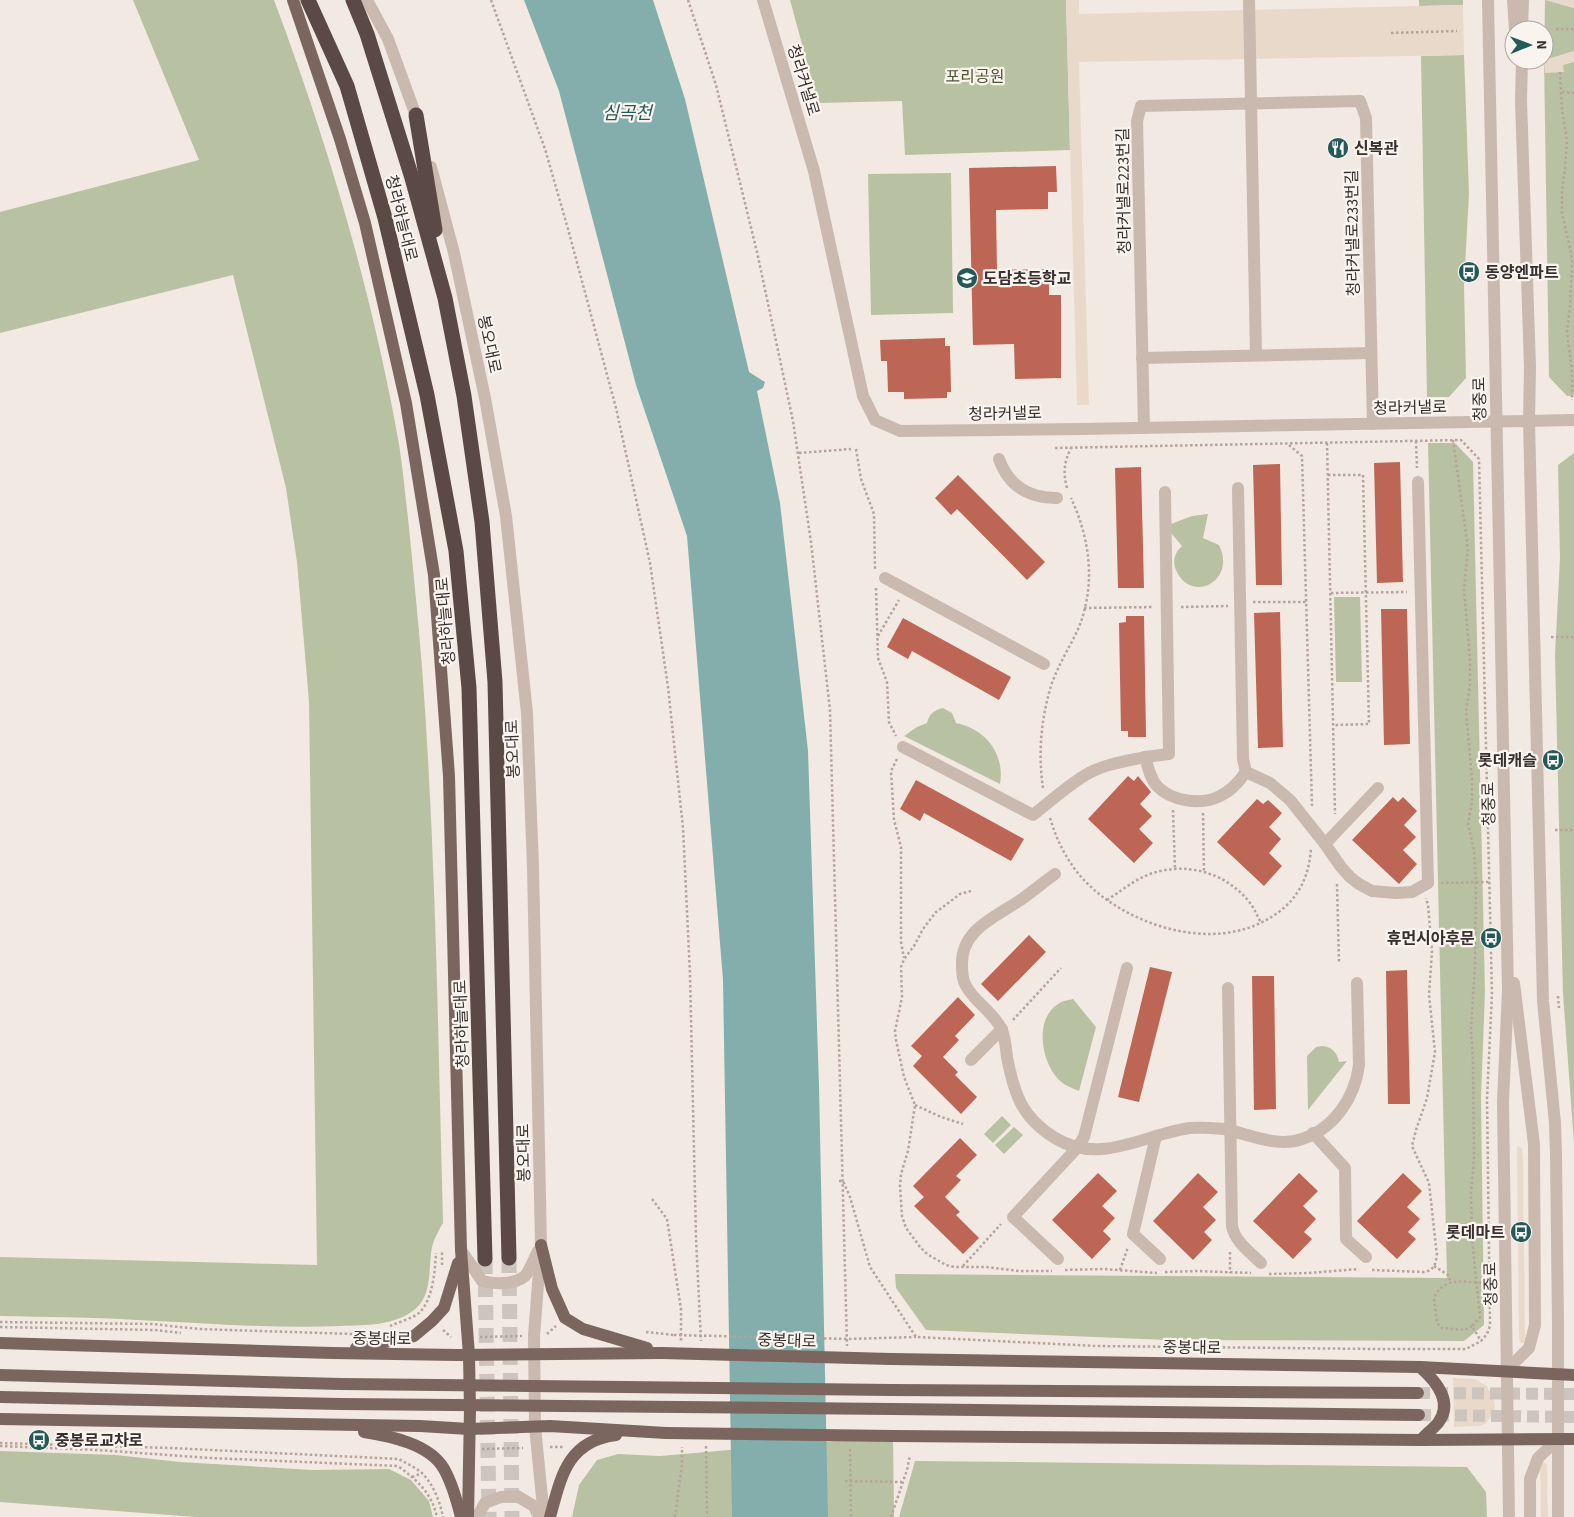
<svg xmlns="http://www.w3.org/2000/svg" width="1574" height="1517" viewBox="0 0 1574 1517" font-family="'Source Sans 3','Noto Sans KR',sans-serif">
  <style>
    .green { fill: #b9c1a3 }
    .plaza { fill: #e9d9cb }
    .water { fill: #83aeac }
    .building { fill: #be6655 }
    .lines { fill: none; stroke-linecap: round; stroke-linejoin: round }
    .major-tunnel { stroke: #cdc4be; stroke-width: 12; stroke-dasharray: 12 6; stroke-linecap: butt }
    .highway-tunnel { stroke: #cdc4be; stroke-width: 15; stroke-dasharray: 15 8; stroke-linecap: butt }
    .path { stroke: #b6a399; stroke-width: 2.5; stroke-dasharray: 2.5 2.5; stroke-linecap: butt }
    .minor { stroke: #cab9ae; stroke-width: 12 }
    .major { stroke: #7a665e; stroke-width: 12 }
    .highway { stroke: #5a4944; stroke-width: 15 }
    .path-bridge { stroke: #b6a399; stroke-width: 2.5; stroke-dasharray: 2.5 2.5; stroke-linecap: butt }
    .major-bridge { stroke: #7a665e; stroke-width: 12 }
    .labels { text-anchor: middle; stroke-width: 4.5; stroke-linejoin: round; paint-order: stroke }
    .park-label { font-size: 16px; fill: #4c5631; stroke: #faf4ef }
    .street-label { font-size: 16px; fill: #392f2c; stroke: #faf4ef }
    .poi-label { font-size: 16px; font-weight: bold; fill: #392f2c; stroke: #faf4ef; text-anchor: start }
    .water-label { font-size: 18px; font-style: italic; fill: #245958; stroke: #faf4ef }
  </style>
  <rect width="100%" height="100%" fill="#f2e9e2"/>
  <g class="green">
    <path d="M133 0H274C328 144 372 292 399 444 403 469 405 494 408 518 413 568 418 618 422 667 436 852 438 1037 443 1223 439 1230 434 1239 432 1247 428 1267 433 1296 414 1310 394 1326 365 1325 341 1326 273 1329 205 1323 137 1320 91 1317 45 1317 0 1316V1257L317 1265 309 701 297 562 286 488 233 275 0 333V212L199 160Z"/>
    <polygon points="790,0 1066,0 1070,150 905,155 902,101 818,103"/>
    <polygon points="1419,0 1463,0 1463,5 1419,6"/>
    <polygon points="1545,0 1574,0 1574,395 1567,396 1549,377 1544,60"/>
    <polygon points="1464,55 1469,193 1464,286 1466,378 1449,397 1427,397 1421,56"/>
    <polygon points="951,173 953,313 871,315 868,174"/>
    <polygon points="1428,443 1455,443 1473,462 1485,992 1481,1097 1484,1325 1464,1341 1168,1340 926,1330 896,1288 895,1274 1447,1278"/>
    <polygon points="1574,453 1574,1143 1563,994 1555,655 1560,558 1558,465"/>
    <path d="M1208 514 1203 538 1219 545C1237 581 1191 605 1176 570 1172 561 1175 552 1182 546L1171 533V524L1192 516Z"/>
    <polygon points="1334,597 1360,597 1362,682 1336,682"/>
    <path d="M943 708 952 713 956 723C986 729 1005 754 1000 784L904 736 917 727 927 723C929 714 934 710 943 708Z"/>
    <path d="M1073 999 1096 1027 1079 1091C1072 1088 1064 1085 1059 1080 1041 1062 1034 1019 1058 1004 1062 1001 1069 1000 1073 999Z"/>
    <path d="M1322 1046C1332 1047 1337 1052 1339 1062L1347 1061 1308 1110 1307 1056 1316 1047Z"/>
    <polygon points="1002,1116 1011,1125 993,1143 984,1134"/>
    <polygon points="1014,1127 1023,1135 1004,1154 995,1145"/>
    <polygon points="893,1436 894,1517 572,1517 579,1485 597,1460 618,1454 660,1456"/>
    <polygon points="0,1451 116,1455 180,1462 312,1470 389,1469 411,1480 429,1501 433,1517 195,1517 0,1502"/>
    <polygon points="915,1461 1467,1467 1486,1492 1487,1517 899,1517"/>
  </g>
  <g class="plaza">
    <polygon points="1066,0 1079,0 1079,14 1463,5 1463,10 1464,55 1079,62 1089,405 1077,405"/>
    <polygon points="1545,0 1574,0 1574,8 1573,8"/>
    <polygon points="1574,51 1574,62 1563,65 1564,72 1545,73 1544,60"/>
    <polygon points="1517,1146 1522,1148 1523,1160 1525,1336 1524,1343 1521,1343 1519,1339"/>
    <polygon points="1453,1378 1475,1379 1487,1386 1494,1401 1495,1407 1494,1412 1486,1423 1480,1426 1454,1427"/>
    <polygon points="1543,1461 1547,1465 1548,1517 1541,1517 1540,1464"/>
  </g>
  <polygon class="water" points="524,0 653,0 685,99 749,372 765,382 763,388 757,391 780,503 808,751 819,1086 828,1517 732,1517 723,980 687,536 636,385 559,91"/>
  <g class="building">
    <polygon points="1056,166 1057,192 1048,192 1048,209 996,210 997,270 1049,269 1049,295 1061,295 1061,378 1015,379 1014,344 973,345 969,168"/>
    <polygon points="945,338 945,346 950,346 951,392 947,392 947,398 904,399 904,392 888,392 887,361 881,361 880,340"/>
    <polygon points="1400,462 1403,582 1377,583 1374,463"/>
    <polygon points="1280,464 1282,585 1256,585 1253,465"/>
    <polygon points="1141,467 1144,588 1118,588 1115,468"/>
    <polygon points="958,475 1045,562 1027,580 957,509 951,515 935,498"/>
    <polygon points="1381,609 1407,609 1410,744 1384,745"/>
    <polygon points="1280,612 1283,747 1258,748 1254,613"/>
    <polygon points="1126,616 1144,616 1146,737 1128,737 1128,731 1121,731 1119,623 1126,622"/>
    <polygon points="903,618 1011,677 999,700 912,651 908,659 887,647"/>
    <polygon points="1128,776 1134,781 1138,776 1151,792 1140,804 1152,816 1139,829 1153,843 1134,863 1088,819"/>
    <polygon points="916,780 1024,839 1011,861 924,813 920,821 900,809"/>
    <polygon points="1393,797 1398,802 1403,797 1417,811 1404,825 1416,837 1403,850 1417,864 1399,884 1352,840"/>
    <polygon points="1257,799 1263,804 1268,800 1282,813 1269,827 1281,839 1269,853 1282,866 1264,886 1217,842"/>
    <polygon points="1029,935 1046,952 998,1001 981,984"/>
    <polygon points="1150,967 1172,972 1139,1102 1118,1097"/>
    <polygon points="1407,970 1410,1104 1388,1104 1386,971"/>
    <polygon points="1252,976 1274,976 1276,1109 1254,1110"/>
    <polygon points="958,997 975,1015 955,1036 959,1040 943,1057 958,1072 955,1075 977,1097 961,1114 913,1066 922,1056 911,1046"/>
    <polygon points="960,1138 977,1155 956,1176 961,1180 945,1197 960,1212 956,1215 979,1238 963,1254 914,1206 924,1197 913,1186"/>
    <polygon points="1098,1173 1117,1191 1102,1206 1115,1218 1103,1231 1111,1239 1092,1259 1052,1220"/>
    <polygon points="1198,1173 1218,1192 1203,1207 1216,1220 1204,1232 1212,1240 1193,1260 1153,1221"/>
    <polygon points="1299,1173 1318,1191 1303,1206 1316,1219 1304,1232 1312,1239 1293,1259 1253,1221"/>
    <polygon points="1403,1173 1422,1191 1407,1207 1420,1219 1408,1232 1416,1239 1397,1259 1357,1221"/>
  </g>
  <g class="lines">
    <g class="major-tunnel">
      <polyline points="1418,1393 1574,1394"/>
      <polyline points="1419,1415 1574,1417"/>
    </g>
    <g class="highway-tunnel">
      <polyline points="509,1258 512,1517"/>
      <polyline points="485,1259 489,1517"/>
    </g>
    <g class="path">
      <polyline points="491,0 545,149 568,229 616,408 650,563 668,687 683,828 690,974 696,1238 701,1341"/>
      <polyline points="688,0 716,85 757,252 793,421 811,542 830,710 847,1346"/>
      <polyline points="1556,29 1574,29"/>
      <polyline points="1391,33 1457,31"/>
      <polyline points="1560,72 1562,110 1567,141 1565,168 1562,191 1562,214 1571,252 1572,263 1570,307 1567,331 1572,372 1572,400"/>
      <polyline points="1562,92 1574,93"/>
      <polyline points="1453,440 1468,549 1464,589 1470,661 1470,685 1466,711 1472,778 1472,802 1468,824 1474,850 1476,882 1475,966 1471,1030 1473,1063 1474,1156 1471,1195 1472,1238 1480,1317 1472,1326 1481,1341"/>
      <polyline points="1416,441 1417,468"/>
      <polyline points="1327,443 1335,814"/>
      <polyline points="1289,445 1302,456 1312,806"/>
      <polyline points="856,449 861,479 874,514 875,570"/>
      <polyline points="799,453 851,449"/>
      <polyline points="1328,475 1363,475 1369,724 1334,725"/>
      <path d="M1067 488C1063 473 1064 462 1071 448"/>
      <polyline points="876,588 878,658 887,682 889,722 896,736"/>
      <polyline points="1331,593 1407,592"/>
      <polyline points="1253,602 1307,602"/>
      <polyline points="1181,607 1228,606"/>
      <polyline points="1084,608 1153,607"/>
      <polyline points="878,636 899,600"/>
      <polyline points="1551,637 1574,637"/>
      <polyline points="897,759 891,771 894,820 901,847 901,942 904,958"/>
      <path d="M1043 788C1038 754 1041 719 1051 686 1058 665 1070 647 1079 627 1096 584 1090 539 1071 498"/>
      <polyline points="1173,810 1175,869"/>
      <polyline points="1203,813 1204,872"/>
      <path d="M1050 818C1059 848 1074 874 1099 894 1147 932 1223 951 1276 914 1299 898 1309 876 1311 849"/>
      <polyline points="1555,830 1574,830"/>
      <polyline points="1441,883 1489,882"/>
      <polyline points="1337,884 1339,963"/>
      <polyline points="971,891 960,894 936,912 923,929 914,946 904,959 901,967 902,997 895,1031 896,1040 904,1077 915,1105 908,1151 901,1174 900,1186 902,1216 906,1228 920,1247 927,1254 946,1265 954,1267 986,1267 1019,1271 1052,1271"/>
      <path d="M1107 900C1121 891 1134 880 1150 874 1183 862 1221 871 1245 897 1252 904 1256 913 1261 923"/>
      <polyline points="1558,996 1559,1008"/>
      <polyline points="1013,1020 1061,968"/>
      <polyline points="915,1105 941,1117 963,1124"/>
      <polyline points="839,1181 843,1181 850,1197 870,1267 916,1337 1096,1346 1376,1349 1466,1349 1481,1341 1487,1334 1490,1326 1487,1099 1492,993 1479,459 1461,440 1054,448"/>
      <polyline points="652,1199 667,1219 681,1309 681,1341"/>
      <polyline points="1230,1252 1230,1273"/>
      <polyline points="442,1265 442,1251"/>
      <polyline points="963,1266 1001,1224"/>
      <polyline points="1434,1266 1448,1275 1451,1282"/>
      <polyline points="1065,1270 1104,1269 1157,1273"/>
      <polyline points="1120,1270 1128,1247"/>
      <path d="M1372 1270 1424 1272C1434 1270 1435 1265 1437 1256L1429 1183 1412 1146 1416 1130 1427 1098 1435 1052 1429 995 1432 951 1428 905 1426 898"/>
      <polyline points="1165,1272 1197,1271 1251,1273"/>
      <polyline points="1269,1274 1309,1273 1359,1269"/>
      <polyline points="0,1322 152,1324 199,1329 353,1334"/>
      <path d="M390 1326C399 1322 411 1319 419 1313 433 1300 435 1270 436 1253"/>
      <path d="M1472 1326 1465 1330 1442 1328 1437 1323 1434 1298C1444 1275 1468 1282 1489 1284"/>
      <polyline points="0,1327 155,1330 181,1333"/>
      <polyline points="443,1330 451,1337"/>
      <polyline points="646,1332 674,1335"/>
      <polyline points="547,1334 556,1326"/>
      <polyline points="480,1337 522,1336"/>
      <path d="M0 1443 170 1448 399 1459C407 1464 417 1468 423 1474 434 1486 440 1502 443 1517"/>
      <path d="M0 1446 97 1450 210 1458 398 1466C418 1481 431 1492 437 1517"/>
      <polyline points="706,1446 707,1517"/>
      <polyline points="550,1447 565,1447"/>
      <polyline points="482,1449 523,1448"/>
      <polyline points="850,1449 851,1517"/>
      <polyline points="412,1477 422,1473"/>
      <polyline points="845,1481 902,1482"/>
      <polyline points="675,1517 682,1464 682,1447"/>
      <polyline points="891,1517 907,1470 910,1455"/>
    </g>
    <g class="minor">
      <polyline points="367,0 388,39 419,124"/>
      <polyline points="763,0 814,171 863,396 875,420 900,431 1082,429 1574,420"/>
      <polyline points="1249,0 1256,355"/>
      <polyline points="1488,0 1508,991 1503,1101 1509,1517"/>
      <polyline points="1513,0 1515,30"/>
      <polyline points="1522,30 1523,0"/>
      <polyline points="1522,60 1521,101 1530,367 1529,421 1543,1001 1555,1123 1556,1154 1558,1325 1558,1517"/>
      <polyline points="431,167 454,253 485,398 506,516 527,713 533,867 541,1245 534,1336 535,1427 544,1517"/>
      <polyline points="1142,358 1371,353"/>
      <polyline points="1144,428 1137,121 1141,106 1360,101 1366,118 1373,424"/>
      <path d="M999 459C1009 487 1030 498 1057 498"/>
      <polyline points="1238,488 1243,759 1246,772"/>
      <polyline points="885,578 1044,664"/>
      <path d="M903 747 1033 815C1051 801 1069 784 1089 773 1106 764 1126 761 1145 757 1148 767 1150 778 1157 786 1171 801 1201 806 1220 796 1231 791 1239 782 1246 772L1270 783 1290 800 1325 844 1341 867 1350 877 1359 884 1372 891 1396 893 1412 892 1428 883 1418 482"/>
      <polyline points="1145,757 1169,754 1165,492"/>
      <polyline points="1325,844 1378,788"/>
      <path d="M1055 874C1044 882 1033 891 1022 899 996 917 961 929 962 965 962 971 962 978 965 984 973 1001 992 1011 1001 1028 1005 1036 1006 1048 1007 1057 1014 1094 1022 1118 1055 1138 1101 1166 1144 1134 1190 1128 1202 1127 1213 1128 1224 1129 1249 1134 1277 1148 1302 1139 1335 1128 1355 1097 1359 1065L1357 983"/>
      <path d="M1228 988 1232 1226C1235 1242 1250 1252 1261 1263"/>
      <polyline points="971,1060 1002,1029"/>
      <polyline points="1313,1133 1345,1168 1346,1239 1366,1257"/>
      <polyline points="1156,1136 1133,1234 1160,1259"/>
      <path d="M461 1250 482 1281C494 1284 514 1285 525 1276 529 1272 535 1257 538 1251"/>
      <polyline points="1058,1259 1013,1217 1077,1148 1084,1137 1127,968"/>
      <polyline points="1507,1370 1529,1348 1535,1325 1534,1144 1514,983"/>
      <polyline points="477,1517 485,1503 501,1497 517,1496 534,1506 539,1517"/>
      <polyline points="1530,1517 1530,1479 1538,1458 1558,1439"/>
    </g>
    <g class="major">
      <polyline points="293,0 340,139 365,223 406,403 434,575 449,776 461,1250 469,1355 470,1409 468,1517"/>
      <polyline points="541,1245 552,1289 565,1318 583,1329 647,1348"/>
      <polyline points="0,1343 332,1353 457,1355 662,1353"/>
      <polyline points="356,1348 414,1336 432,1321 444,1308 458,1263"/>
      <polyline points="891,1359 1420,1367 1574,1375"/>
      <path d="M1420 1367C1436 1381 1454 1402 1438 1423 1433 1429 1426 1434 1421 1440"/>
      <polyline points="891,1390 1418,1393"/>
      <polyline points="893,1409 1419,1415"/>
      <polyline points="0,1419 420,1426 469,1429 550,1426 666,1433"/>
      <path d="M364 1432C390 1436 430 1444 444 1469 452 1483 457 1501 461 1517"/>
      <polyline points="893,1436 1421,1440 1574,1439"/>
      <path d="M550 1517C561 1477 567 1441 616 1435"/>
    </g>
    <g class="highway">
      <polyline points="308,0 347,86 385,218 427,395 456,551 469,688 485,1259"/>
      <polyline points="353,0 367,34 412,178 445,298 464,396 482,522 495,682 509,1258"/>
      <polyline points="416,115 435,230"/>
    </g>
    <polyline class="path-bridge" points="674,1335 848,1339 916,1337"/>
    <g class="major-bridge">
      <polyline points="662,1353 891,1359"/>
      <polyline points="0,1375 341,1384 891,1390"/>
      <polyline points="0,1397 341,1404 893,1409"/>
      <polyline points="666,1433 893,1436"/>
    </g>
  </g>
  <defs>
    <g id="restaurant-disc" transform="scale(1.125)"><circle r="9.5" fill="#245958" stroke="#faf4ef"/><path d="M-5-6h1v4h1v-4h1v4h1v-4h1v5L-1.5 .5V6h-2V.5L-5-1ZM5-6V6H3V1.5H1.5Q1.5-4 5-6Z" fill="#fff"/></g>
    <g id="bus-disc" transform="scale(1.125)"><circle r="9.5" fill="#245958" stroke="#faf4ef"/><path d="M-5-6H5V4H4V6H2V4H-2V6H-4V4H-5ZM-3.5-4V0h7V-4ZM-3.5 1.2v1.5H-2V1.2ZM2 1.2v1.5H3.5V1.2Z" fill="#fff"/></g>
    <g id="school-disc" transform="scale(1.125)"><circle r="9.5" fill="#245958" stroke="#faf4ef"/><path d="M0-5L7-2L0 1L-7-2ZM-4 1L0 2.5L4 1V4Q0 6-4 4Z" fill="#fff"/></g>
  </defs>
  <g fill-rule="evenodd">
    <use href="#restaurant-disc" x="1338" y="148"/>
    <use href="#bus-disc" x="1469" y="272"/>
    <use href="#school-disc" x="967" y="278"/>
    <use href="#bus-disc" x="1553" y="760"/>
    <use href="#bus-disc" x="1491" y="938"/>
    <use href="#bus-disc" x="1521" y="1232"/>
    <use href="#bus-disc" x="39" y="1440"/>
  </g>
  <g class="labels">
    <g class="park-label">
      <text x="975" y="82">포리공원</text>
    </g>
    <g class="street-label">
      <text transform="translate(804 80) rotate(73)" y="6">청라커낼로</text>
      <text transform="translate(1123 191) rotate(-91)" y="6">청라커낼로223번길</text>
      <text transform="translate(402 218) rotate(76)" y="6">청라하늘대로</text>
      <text transform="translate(1352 233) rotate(-91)" y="6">청라커낼로233번길</text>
      <text transform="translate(490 344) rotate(78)" y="6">봉오대로</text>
      <text transform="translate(1479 399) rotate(-91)" y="6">청중로</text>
      <text transform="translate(1410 407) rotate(-1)" y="6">청라커낼로</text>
      <text transform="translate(1005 413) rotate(-1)" y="6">청라커낼로</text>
      <text transform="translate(445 621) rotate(-95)" y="6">청라하늘대로</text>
      <text transform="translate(512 749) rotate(-92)" y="6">봉오대로</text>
      <text transform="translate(1488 804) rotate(-91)" y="6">청중로</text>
      <text transform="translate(461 1024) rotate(-92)" y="6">청라하늘대로</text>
      <text transform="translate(523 1153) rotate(-91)" y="6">봉오대로</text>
      <text transform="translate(1490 1284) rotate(-91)" y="6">청중로</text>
      <text transform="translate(382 1338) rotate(1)" y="6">중봉대로</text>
      <text transform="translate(787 1340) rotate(2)" y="6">중봉대로</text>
      <text transform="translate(1192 1347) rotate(1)" y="6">중봉대로</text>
    </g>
    <g class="poi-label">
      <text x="1354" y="154">신복관</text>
      <text x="1485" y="278">동양엔파트</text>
      <text x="983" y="284">도담초등학교</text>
      <text x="1537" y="766" text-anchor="end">롯데캐슬</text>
      <text x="1475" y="944" text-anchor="end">휴먼시아후문</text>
      <text x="1505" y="1238" text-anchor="end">롯데마트</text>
      <text x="55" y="1446">중봉로교차로</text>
    </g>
    <g class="water-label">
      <text x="627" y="119">심곡천</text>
    </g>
  </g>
  <g transform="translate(1529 45) rotate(89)"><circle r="24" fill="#faf4ef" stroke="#ada5a1"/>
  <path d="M0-4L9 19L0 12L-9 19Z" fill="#245958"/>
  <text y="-8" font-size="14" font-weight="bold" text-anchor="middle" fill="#392f2c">N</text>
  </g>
</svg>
